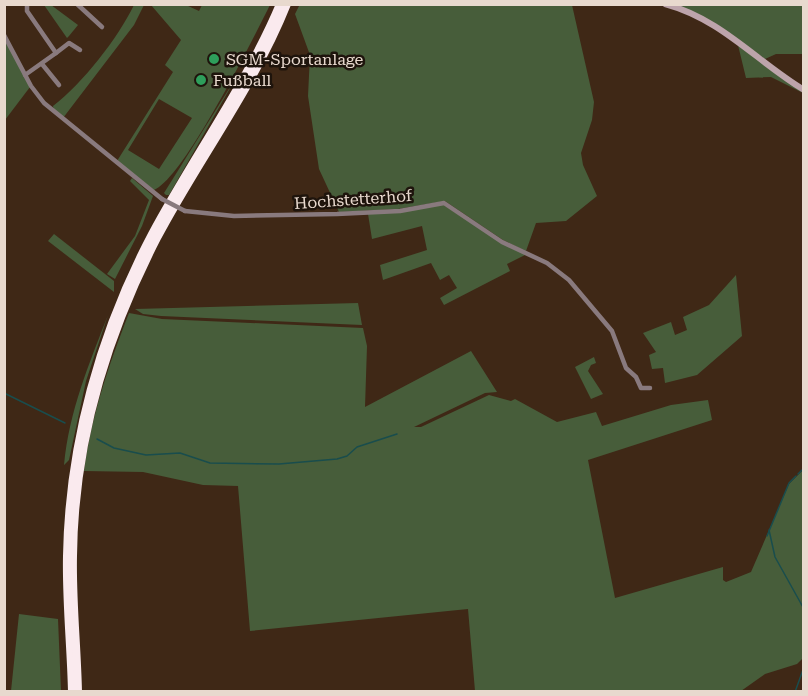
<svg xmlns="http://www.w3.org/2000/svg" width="808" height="696" viewBox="0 0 808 696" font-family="'Roboto Serif',serif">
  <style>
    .green { fill: #475d3a; fill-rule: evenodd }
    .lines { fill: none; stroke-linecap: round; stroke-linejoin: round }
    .stream { stroke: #194d4d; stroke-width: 1.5 }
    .street { stroke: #897a7e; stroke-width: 4.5 }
    .secondary { stroke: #bda4ab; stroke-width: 6 }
    .highway { stroke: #faeaee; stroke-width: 8 }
    .street-bridge { stroke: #897a7e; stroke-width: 4.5 }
    .leisure-dot { fill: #2e9e5b; stroke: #1e140c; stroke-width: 2 }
    .labels { text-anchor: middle; stroke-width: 5; stroke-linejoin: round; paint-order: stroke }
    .poi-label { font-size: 16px; fill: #e8d9ce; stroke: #1e140c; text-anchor: start }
    .street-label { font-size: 16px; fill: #e8d9ce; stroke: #1e140c }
  </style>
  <rect width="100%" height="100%" fill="#3f2816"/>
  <g class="green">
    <polygon points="300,4 572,5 594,102 592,120 581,153 583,165 597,196 566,221 536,223 526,251 503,240 445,201 398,209 339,212 319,169 308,96 310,55 295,14"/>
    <polygon points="44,5 51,5 78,25 69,36 67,38"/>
    <path d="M134 5H144L134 25 63 118 54 111 53 106C83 83 118 38 134 5Z"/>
    <path d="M151 5H186L199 11 202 5H270C253 39 184 178 154 190L117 161 173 72 165 65 181 40ZM159 99 192 118 159 169 128 150Z"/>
    <polygon points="671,5 803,5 803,54 776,54 765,59 716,24"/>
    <polygon points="4,38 30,87 5,120 4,120"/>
    <polygon points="737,41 803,93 771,77 746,78"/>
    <polygon points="237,76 169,195 166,195 164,193"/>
    <polygon points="132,178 153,196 142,226 115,279 107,274 135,236 149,200 130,181"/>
    <polygon points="442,204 503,243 527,254 507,264 510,271 444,305 440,298 457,288 449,275 440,280 431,263 383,280 380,265 427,250 422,226 372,239 368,214"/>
    <polygon points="54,234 114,281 114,292 48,241"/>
    <polygon points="736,275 742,336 697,375 665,383 663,368 652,369 649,355 656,352 643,333 671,322 675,335 687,330 683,317 709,305"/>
    <polygon points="358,303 362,325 161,316 143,314 135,309"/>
    <path d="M129 313 162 319 363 328 367 346 365 407 471 351 497 392 485 393 414 427H421L489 395 511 401 515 399 557 422 596 412 602 426 671 405 708 400 712 420 588 460 615 598 723 567V580L726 582 751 572 789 484 803 470V658L797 664 765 674 741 691H475L468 609 250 631 238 486 203 485 143 472 84 471C92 414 108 367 129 313Z"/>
    <path d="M108 315 86 381 69 460 64 465C69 411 89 364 108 315Z"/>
    <polygon points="594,357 596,363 591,365 588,371 603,394 591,399 575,367"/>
    <polygon points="19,614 58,619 61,691 11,691"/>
  </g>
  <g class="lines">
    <g class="stream">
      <polyline points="4,393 65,423"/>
      <polyline points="97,439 114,448 146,455 180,453 210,463 279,464 337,459 347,456 357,447 397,434"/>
      <polyline points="798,474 804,468"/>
      <polyline points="769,530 775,557 804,609"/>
      <polyline points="767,536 789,483 796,476"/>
      <polyline points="795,692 804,667"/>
    </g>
    <g class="street">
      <polyline points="77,4 102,27"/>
      <polyline points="4,35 31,86 44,103 162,199"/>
      <polyline points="56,53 69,43 80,50"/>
      <polyline points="42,64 59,85"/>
      <polyline points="25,75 56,53 27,11 27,4"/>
      <polyline points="185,211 234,216 337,214 400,211 444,203 502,242 547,263 569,280 612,331 626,368 636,377 641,388 650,388"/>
    </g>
    <path class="secondary" d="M665 4C721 19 756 61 804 90"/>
    <g class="highway">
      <path d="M72 692C71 646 66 601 67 556 69 443 100 333 152 234 193 157 246 85 280 4"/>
      <path d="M78 692C77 646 72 601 73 556 74 444 106 337 157 238 198 160 254 87 287 4"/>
    </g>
    <polyline class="street-bridge" points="162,199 185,211"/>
  </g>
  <g class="leisure-dot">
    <circle cx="214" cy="59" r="6"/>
    <circle cx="201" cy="80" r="6"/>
  </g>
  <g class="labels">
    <g class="poi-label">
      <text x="226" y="65">SGM-Sportanlage</text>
      <text x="213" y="86">Fußball</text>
    </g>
    <g class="street-label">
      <text transform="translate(353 199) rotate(-4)" y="6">Hochstetterhof</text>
    </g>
  </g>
  <rect width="808" height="696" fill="none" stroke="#e8d9ce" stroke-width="12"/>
</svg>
